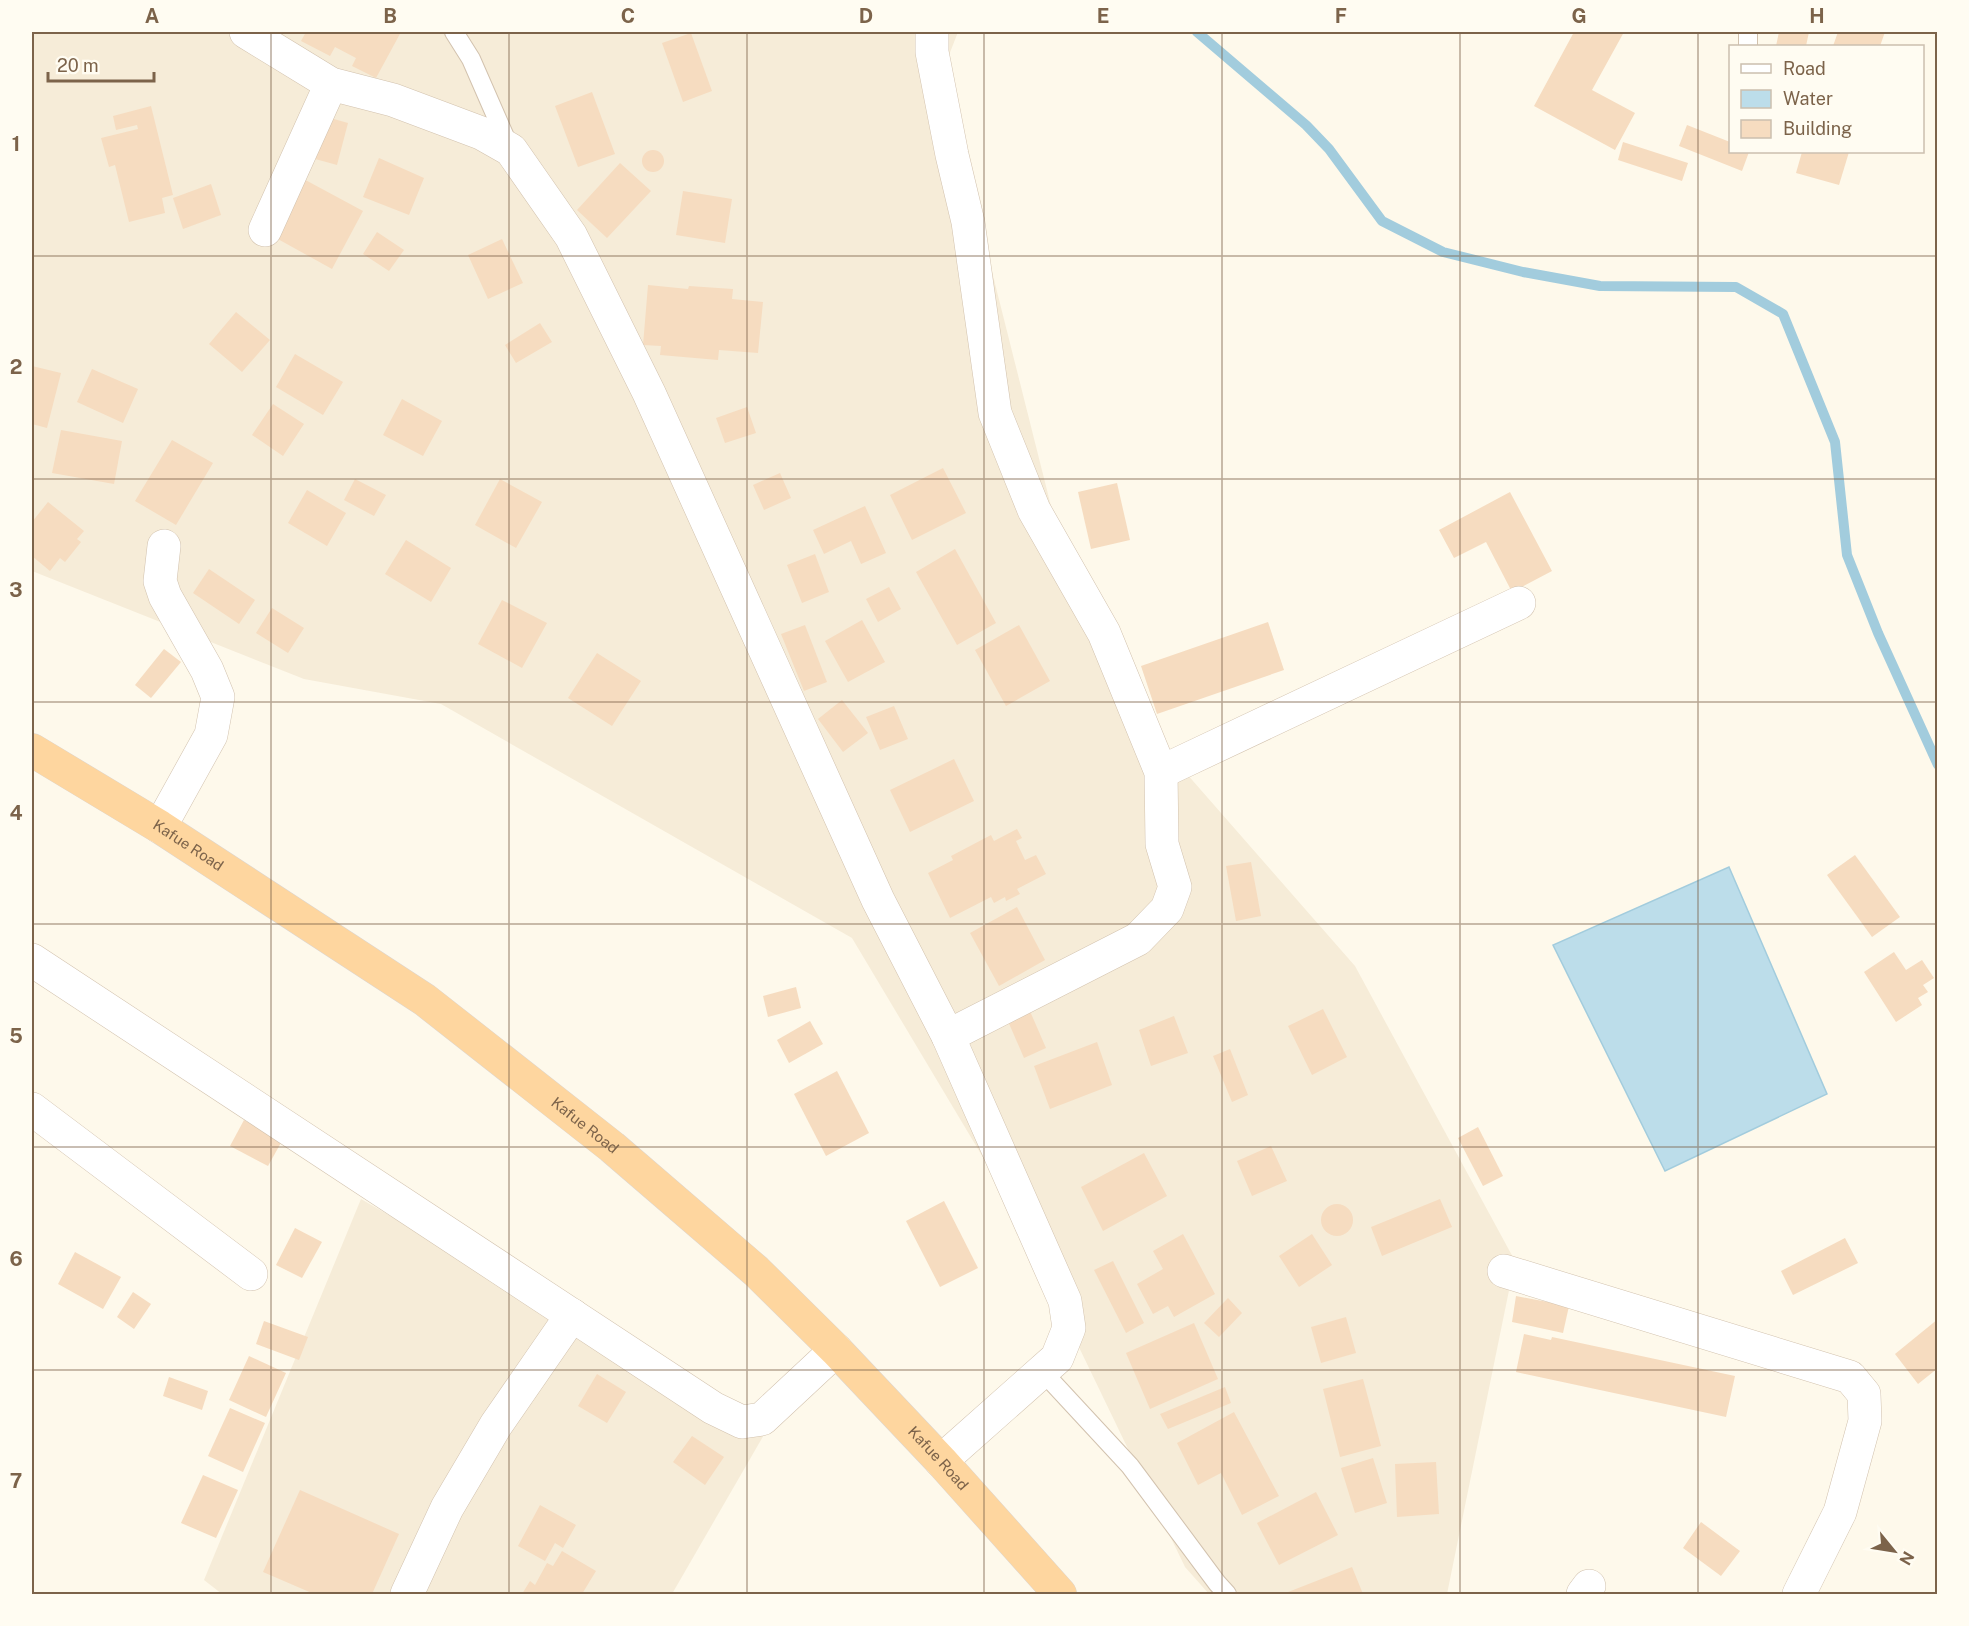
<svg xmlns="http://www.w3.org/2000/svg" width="1969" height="1626" viewBox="0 0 1969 1626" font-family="'Public Sans',sans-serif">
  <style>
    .residential { fill: #f6ecd8 }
    .water { fill: #bcddea; stroke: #a2ccdd; stroke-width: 1.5 }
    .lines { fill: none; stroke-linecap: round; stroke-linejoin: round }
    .stream { stroke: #a2ccdd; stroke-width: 10 }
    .building { fill: #f6dcc0 }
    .service-casing { stroke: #d2c2ae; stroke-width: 20 }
    .minor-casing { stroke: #d2c2ae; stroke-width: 34 }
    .trunk-casing { stroke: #ddd6d0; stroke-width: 34 }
    .service { stroke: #fff; stroke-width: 18 }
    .minor { stroke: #fff; stroke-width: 33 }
    .trunk { stroke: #fed69f; stroke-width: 33 }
    .grid { fill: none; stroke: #7c634a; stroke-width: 1.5; stroke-opacity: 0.55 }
    .labels { text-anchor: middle; stroke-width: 5; stroke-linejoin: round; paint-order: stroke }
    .street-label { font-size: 15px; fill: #7c634a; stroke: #fffcf2 }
    .neatline { fill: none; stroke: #7c634a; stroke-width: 2 }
    .grid-label { font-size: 20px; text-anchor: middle; font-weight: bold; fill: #7c634a }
  </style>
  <rect width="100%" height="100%" fill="#fef9eb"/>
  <g class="residential">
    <polygon points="32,32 958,32 942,73 1054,518 1172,757 1355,966 1515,1261 1447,1594 1209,1594 1185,1567 1006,1196 852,938 441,704 304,679 32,571"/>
    <polygon points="361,1199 765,1433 672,1594 222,1594 204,1580"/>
  </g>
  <polygon class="water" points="1729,867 1827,1094 1665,1171 1553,945"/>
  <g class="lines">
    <polyline class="stream" points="1197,32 1306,125 1329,149 1382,221 1443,252 1523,272 1600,286 1736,287 1783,314 1835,442 1847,555 1878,633 1938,765"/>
  </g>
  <g class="building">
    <polygon points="306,32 401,32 376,78 352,66 356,58 335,47 330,56 301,41"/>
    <polygon points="1574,32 1624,32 1592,90 1635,113 1615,150 1534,106"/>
    <polygon points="1779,32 1809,32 1806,46 1776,46"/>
    <polygon points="1838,32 1885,32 1880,46 1833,46"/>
    <polygon points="691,33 712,91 683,102 662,43"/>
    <polygon points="592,92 615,154 578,167 555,106"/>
    <polygon points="151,106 173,195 162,198 165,213 129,222 115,165 109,167 101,138 138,129 137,125 116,130 113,116"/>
    <polygon points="320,115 348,123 337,165 308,157"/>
    <polygon points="1687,125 1730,142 1730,152 1749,152 1742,171 1679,146"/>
    <polygon points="1623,142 1688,163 1682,181 1618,160"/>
    <circle cx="653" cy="161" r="11"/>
    <polygon points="1802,152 1849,152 1839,185 1796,173"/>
    <polygon points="379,158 424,178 409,215 363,197"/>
    <polygon points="620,163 651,191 607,238 577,210"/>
    <polygon points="298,176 363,211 332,269 267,233"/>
    <polygon points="211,184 221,215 183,229 173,198"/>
    <polygon points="683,191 732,199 725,243 676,235"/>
    <polygon points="377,232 404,250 389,271 363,254"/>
    <polygon points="502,239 523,283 488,299 468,255"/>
    <polygon points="648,285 688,289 689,286 733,289 732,299 763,302 758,353 719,350 718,360 660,355 661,346 643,345"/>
    <polygon points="236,312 270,340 242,372 209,344"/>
    <polygon points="540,323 552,342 516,363 505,345"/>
    <polygon points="295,354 343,382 323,415 276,387"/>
    <polygon points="32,366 61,373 47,428 32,424"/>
    <polygon points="92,369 138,389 123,423 77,402"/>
    <polygon points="402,399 442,421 423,456 383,435"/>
    <polygon points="273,404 304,424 283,456 252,435"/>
    <polygon points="747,407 756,433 725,443 716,418"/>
    <polygon points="61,430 122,441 114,484 52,473"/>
    <polygon points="172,440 213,463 176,525 135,501"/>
    <polygon points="943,468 966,513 912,540 890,495"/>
    <polygon points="780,473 791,498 764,510 753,485"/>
    <polygon points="355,479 386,495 374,516 344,500"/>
    <polygon points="500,479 542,502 516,548 475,525"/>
    <polygon points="1117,483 1130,540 1091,549 1078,492"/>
    <polygon points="307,490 346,513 327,546 288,523"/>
    <polygon points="1510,492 1552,571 1512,592 1486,542 1454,558 1439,530"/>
    <polygon points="48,502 84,531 77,539 81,542 65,562 60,558 50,571 32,556 32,522"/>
    <polygon points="865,506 886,553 861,564 851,541 824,554 813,530"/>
    <polygon points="406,540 451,568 431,602 385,574"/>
    <polygon points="955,549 996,623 957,645 916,572"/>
    <polygon points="815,554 829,592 802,603 787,565"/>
    <polygon points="209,569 255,600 239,624 193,593"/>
    <polygon points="889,587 901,609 878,622 866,599"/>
    <polygon points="502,600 547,623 522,668 478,644"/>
    <polygon points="272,608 304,628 288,653 256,633"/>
    <polygon points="862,620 885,662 848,682 825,641"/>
    <polygon points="1268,622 1284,670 1157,714 1141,666"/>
    <polygon points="805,625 827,682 804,691 781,634"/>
    <polygon points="1019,625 1050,681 1006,706 975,650"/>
    <polygon points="164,649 181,662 151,698 135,685"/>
    <polygon points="597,653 641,681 612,726 568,698"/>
    <polygon points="842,700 868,733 843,752 818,719"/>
    <polygon points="894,706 908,739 880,750 866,717"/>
    <polygon points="954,759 974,801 910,832 890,790"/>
    <polygon points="1017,829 1022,838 1016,841 1025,860 1036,855 1046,874 1017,889 1020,894 1006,901 1005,897 994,903 991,897 950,918 928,873 953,860 951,856 991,835 994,841"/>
    <polygon points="1855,855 1900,917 1872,937 1827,875"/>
    <polygon points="1251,862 1261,916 1236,921 1226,866"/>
    <polygon points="1017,907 1045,960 999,986 970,933"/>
    <polygon points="1894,952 1906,970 1922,960 1934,978 1923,985 1928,992 1918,998 1922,1005 1896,1022 1864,972"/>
    <polygon points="796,987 801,1008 768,1017 763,996"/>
    <polygon points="1026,1002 1046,1048 1024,1058 1004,1012"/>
    <polygon points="1323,1009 1347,1057 1312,1075 1288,1026"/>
    <polygon points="1174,1016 1188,1053 1151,1066 1139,1030"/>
    <polygon points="810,1021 823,1044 789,1063 777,1040"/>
    <polygon points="1097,1042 1112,1085 1050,1109 1034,1066"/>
    <polygon points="1230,1049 1248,1095 1232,1102 1213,1056"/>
    <polygon points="837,1071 869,1133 826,1156 794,1094"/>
    <polygon points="244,1120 282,1141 268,1166 230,1146"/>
    <polygon points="1478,1127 1503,1176 1483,1186 1458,1138"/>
    <polygon points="1271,1146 1287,1181 1252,1196 1237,1161"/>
    <polygon points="1144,1153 1167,1196 1103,1231 1081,1187"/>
    <polygon points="1440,1199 1452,1227 1382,1256 1371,1227"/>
    <polygon points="944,1201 978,1268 940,1287 906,1221"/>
    <circle cx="1337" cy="1220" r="16"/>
    <polygon points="295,1228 322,1242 302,1278 276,1265"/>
    <polygon points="1183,1234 1215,1294 1174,1317 1168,1306 1153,1314 1137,1284 1163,1269 1153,1251"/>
    <polygon points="1312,1234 1332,1265 1299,1287 1279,1256"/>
    <polygon points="1845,1238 1858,1263 1793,1295 1781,1271"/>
    <polygon points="75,1252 121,1277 103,1309 58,1284"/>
    <polygon points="1113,1261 1144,1323 1126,1333 1094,1270"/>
    <polygon points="133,1292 151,1304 134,1329 117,1317"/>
    <polygon points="1516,1296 1569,1306 1563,1333 1512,1322"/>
    <polygon points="1228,1298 1242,1313 1219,1337 1204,1323"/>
    <polygon points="1346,1317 1356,1353 1321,1363 1311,1327"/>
    <polygon points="1938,1319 1938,1368 1918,1384 1895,1354"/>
    <polygon points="264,1321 308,1337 299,1360 256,1344"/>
    <polygon points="1194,1323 1218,1379 1150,1409 1126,1353"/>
    <polygon points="1524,1334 1551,1340 1552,1337 1735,1376 1726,1417 1516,1372"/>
    <polygon points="249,1356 286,1373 266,1417 229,1400"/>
    <polygon points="597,1374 626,1392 607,1423 578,1406"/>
    <polygon points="169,1377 208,1391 202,1410 163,1396"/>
    <polygon points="1363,1379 1381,1446 1340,1457 1323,1389"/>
    <polygon points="1225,1387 1231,1403 1168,1429 1160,1414"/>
    <polygon points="230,1408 265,1423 243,1472 208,1456"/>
    <polygon points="1234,1412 1279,1496 1242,1515 1221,1473 1198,1485 1177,1443"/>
    <polygon points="692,1436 724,1457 705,1485 673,1462"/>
    <polygon points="1373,1458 1387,1503 1355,1513 1341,1468"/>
    <polygon points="1436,1462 1439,1514 1397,1517 1395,1464"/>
    <polygon points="203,1475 238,1490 216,1538 181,1523"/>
    <polygon points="300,1490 399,1534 372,1594 314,1594 263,1572"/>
    <polygon points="1316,1492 1338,1535 1279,1565 1257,1523"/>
    <polygon points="540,1505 576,1525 563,1548 555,1543 545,1561 518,1546"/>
    <polygon points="1701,1522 1740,1551 1721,1576 1683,1548"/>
    <polygon points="562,1551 596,1571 582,1594 522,1594 530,1581 535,1585 547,1563 553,1566"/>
    <polygon points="1352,1567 1363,1594 1283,1594"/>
  </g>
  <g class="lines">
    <g class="service-casing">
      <g id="service">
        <polyline points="454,32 471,59 509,146"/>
        <polyline points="1748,32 1748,46"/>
        <polyline points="1042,1371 1130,1466 1217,1583 1227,1594"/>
      </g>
    </g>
    <g class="minor-casing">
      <g id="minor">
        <polyline points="246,32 331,84 393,100 481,133 511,150 571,236 649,393 878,900 948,1036 1065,1301 1069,1328 1057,1358 941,1461"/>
        <polyline points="932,32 932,52 952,155 968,222 995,413 1034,510 1104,633 1161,772 1162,844 1175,887 1167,909 1138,939 948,1036"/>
        <polyline points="265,230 331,84"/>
        <polyline points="1161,772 1519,603"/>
        <polyline points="160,827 211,735 218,697 207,670 165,596 160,581 164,546"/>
        <polyline points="32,960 713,1408 742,1422 762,1419 836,1350"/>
        <polyline points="32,1109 251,1274"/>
        <polyline points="1504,1271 1850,1377 1864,1394 1865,1421 1840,1512 1799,1594"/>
        <polyline points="407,1594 447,1508 496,1425 572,1315"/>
        <polyline points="1583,1594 1589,1586"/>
      </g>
    </g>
    <g class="trunk-casing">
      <g id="trunk">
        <path id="s1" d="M32 750 160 827 425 1000 612 1147 756 1271 836 1350 941 1461 1060 1594"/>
      </g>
    </g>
    <use href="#service" class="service"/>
    <use href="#minor" class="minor"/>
    <use href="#trunk" class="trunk"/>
  </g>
  <path class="grid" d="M271 32V1594M509 32V1594M747 32V1594M984 32V1594M1222 32V1594M1460 32V1594M1698 32V1594M32 256H1938M32 479H1938M32 702H1938M32 924H1938M32 1147H1938M32 1370H1938"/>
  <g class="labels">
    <g class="street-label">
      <text dy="5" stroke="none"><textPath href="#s1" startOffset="183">Kafue Road</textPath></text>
      <text dy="5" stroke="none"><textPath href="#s1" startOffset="669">Kafue Road</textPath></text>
      <text dy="5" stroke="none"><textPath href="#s1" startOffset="1155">Kafue Road</textPath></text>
    </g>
  </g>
  <rect width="1969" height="1626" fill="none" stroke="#fffcf2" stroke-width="66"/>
  <rect x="1729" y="45" width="195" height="108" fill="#fffcf2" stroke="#cbbfaf" stroke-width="1.5"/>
  <rect x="1741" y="64" width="30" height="9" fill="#ffffff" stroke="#cbbfaf" stroke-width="1.5"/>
  <text x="1783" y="75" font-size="18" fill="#7c634a">Road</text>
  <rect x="1741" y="90" width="30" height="18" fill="#bcddea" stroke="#cbbfaf" stroke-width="1.5"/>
  <text x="1783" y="105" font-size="18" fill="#7c634a">Water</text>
  <rect x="1741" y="120" width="30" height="18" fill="#f6dcc0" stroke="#cbbfaf" stroke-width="1.5"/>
  <text x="1783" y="135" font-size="18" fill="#7c634a">Building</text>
  <g transform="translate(1894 1551) rotate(120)" stroke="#fffcf2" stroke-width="4.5" paint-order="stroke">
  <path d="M0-4.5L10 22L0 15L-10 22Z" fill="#7c634a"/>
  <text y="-9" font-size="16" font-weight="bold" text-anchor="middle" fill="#7c634a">N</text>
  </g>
  <path d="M48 72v9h106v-9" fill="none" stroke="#7c634a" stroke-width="3"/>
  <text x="57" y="72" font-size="18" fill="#7c634a" stroke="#fffcf2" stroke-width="4.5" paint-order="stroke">20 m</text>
  <rect x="33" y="33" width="1903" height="1560" class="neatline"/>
  <g class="grid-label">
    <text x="152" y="23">A</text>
    <text x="390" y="23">B</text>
    <text x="628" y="23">C</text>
    <text x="866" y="23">D</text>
    <text x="1103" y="23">E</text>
    <text x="1341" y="23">F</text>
    <text x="1579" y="23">G</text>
    <text x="1817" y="23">H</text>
    <text x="16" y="151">1</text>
    <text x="16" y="374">2</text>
    <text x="16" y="597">3</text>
    <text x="16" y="820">4</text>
    <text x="16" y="1043">5</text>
    <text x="16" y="1266">6</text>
    <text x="16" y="1488">7</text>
  </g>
</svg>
